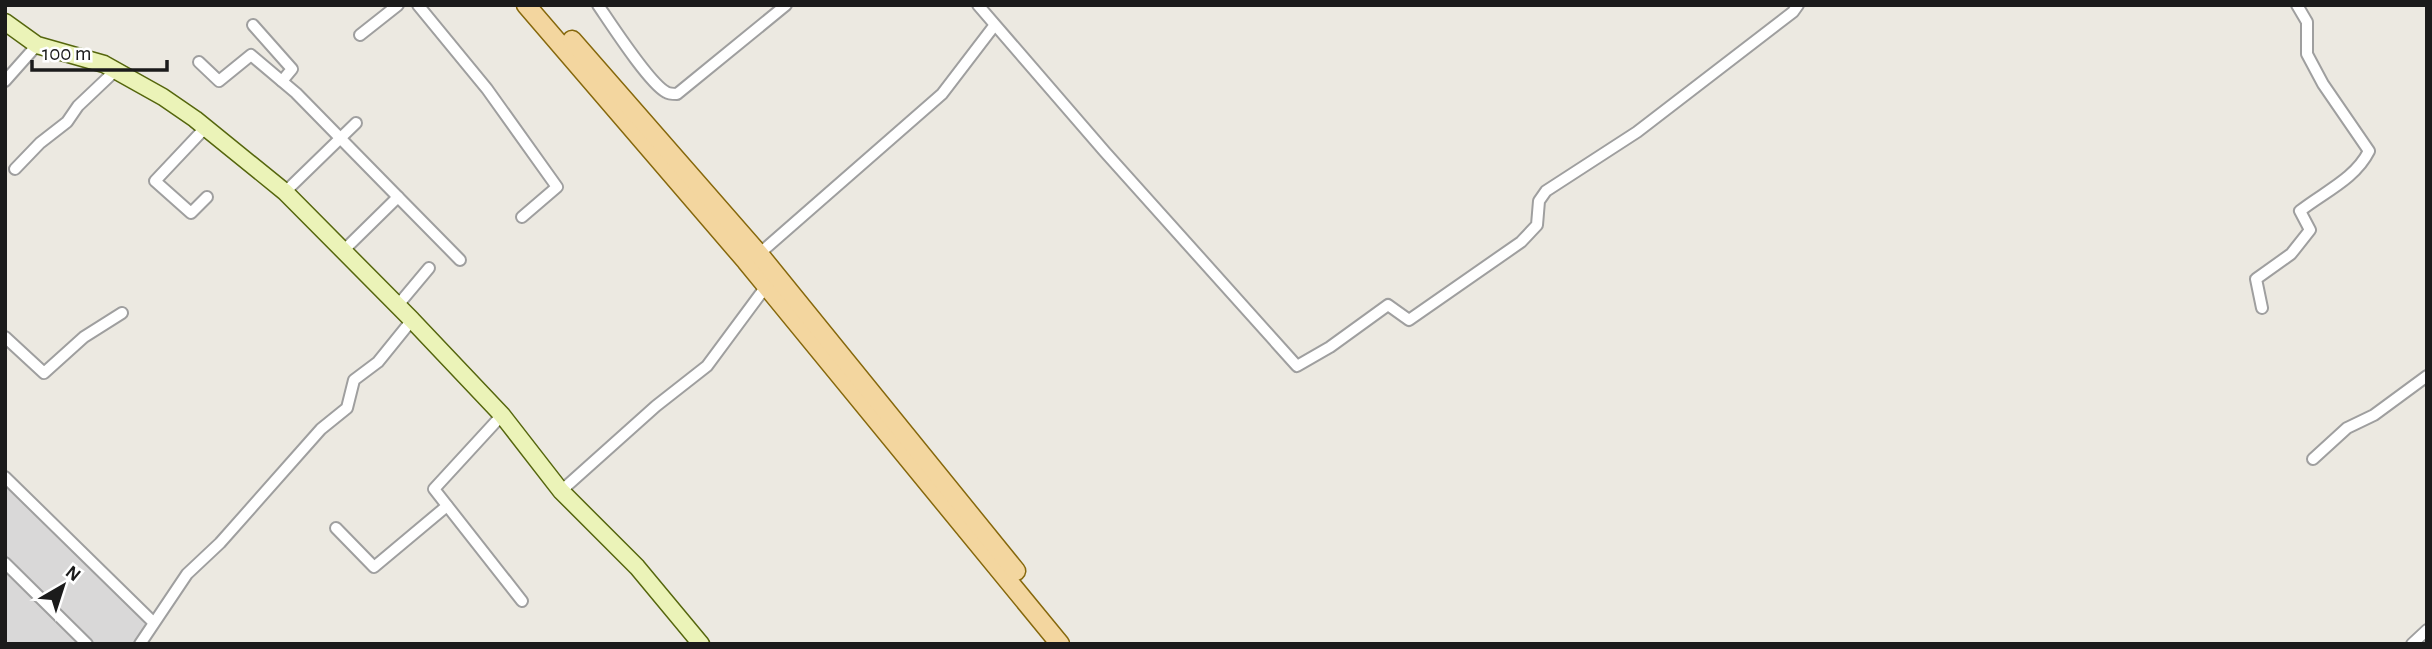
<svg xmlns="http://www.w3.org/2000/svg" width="2432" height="649" viewBox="0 0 2432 649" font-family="'Alegreya Sans',sans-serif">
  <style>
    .residential { fill: #d9d8d8 }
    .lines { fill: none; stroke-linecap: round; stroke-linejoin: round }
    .street-casing { stroke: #9f9f9f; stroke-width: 14 }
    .secondary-casing { stroke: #55660d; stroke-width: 19 }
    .primary-casing { stroke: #86680c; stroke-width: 21 }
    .street { stroke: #fff; stroke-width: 10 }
    .secondary { stroke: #ebf3b8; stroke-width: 16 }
    .primary { stroke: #f3d69f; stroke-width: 18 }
  </style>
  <rect width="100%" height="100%" fill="#ece9e1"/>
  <polygon class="residential" points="5,479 153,622 139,644 5,644"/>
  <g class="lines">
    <g class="street-casing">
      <g id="street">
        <polyline points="418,5 487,89 557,187 522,217"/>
        <path d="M598 5C611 24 649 83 666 92 669 94 673 94 677 94L786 5"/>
        <polyline points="978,5 1105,152 1297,366 1330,347 1388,305 1409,320 1521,242 1537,225 1539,201 1546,191 1637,132 1793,12 1798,5"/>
        <polyline points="253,25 292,69 282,81"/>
        <polyline points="360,35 398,5"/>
        <polyline points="199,62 219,81 251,55 296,93 398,197"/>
        <polyline points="5,81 37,45"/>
        <polyline points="205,128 155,181 191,213 207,197"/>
        <polyline points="15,169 40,143 67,122 78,106 116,70"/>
        <polyline points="285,192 356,123"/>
        <polyline points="344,250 398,197 460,260"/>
        <polyline points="759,254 942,94 994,26"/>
        <polyline points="398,305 429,268"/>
        <path d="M2262 308 2256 279 2291 254 2310 230 2300 211C2324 192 2355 179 2369 151L2323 84 2307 54V22L2297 5"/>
        <polyline points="5,337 44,373 84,337 122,313"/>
        <polyline points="502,415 434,489 522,601"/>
        <polyline points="2313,459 2347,428 2374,415 2427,376"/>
        <polyline points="5,477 153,622"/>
        <polyline points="561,491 656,406 707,366 770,281"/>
        <polyline points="336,528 374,567 447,506"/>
        <polyline points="5,563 87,644"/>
        <polyline points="140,644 187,574 220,543 321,429 347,408 354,380 378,362 412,320"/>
        <polyline points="2412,644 2427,630"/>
      </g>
    </g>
    <g class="secondary-casing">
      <polyline id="secondary" points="5,22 37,45 104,64 163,97 195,119 285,192 412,320 502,415 561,491 637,567 701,644"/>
    </g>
    <g class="primary-casing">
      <g id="primary">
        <polyline points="526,5 746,261 1060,644"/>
        <polyline points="572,40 759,254 1016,571"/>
      </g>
    </g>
    <use href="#street" class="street"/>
    <use href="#secondary" class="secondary"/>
    <use href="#primary" class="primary"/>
  </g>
  <rect width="2432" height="649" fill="none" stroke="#1b1b1b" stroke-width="14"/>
  <g transform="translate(63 586) rotate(39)" stroke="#ffffff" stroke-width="5" paint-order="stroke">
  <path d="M0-5L12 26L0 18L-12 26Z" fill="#1b1b1b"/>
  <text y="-10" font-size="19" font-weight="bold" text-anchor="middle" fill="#1b1b1b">N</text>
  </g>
  <path d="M32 60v10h135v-10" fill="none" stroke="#1b1b1b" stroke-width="3.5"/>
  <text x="42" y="60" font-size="21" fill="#1b1b1b" stroke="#ffffff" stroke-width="5" paint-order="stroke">100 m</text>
</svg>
